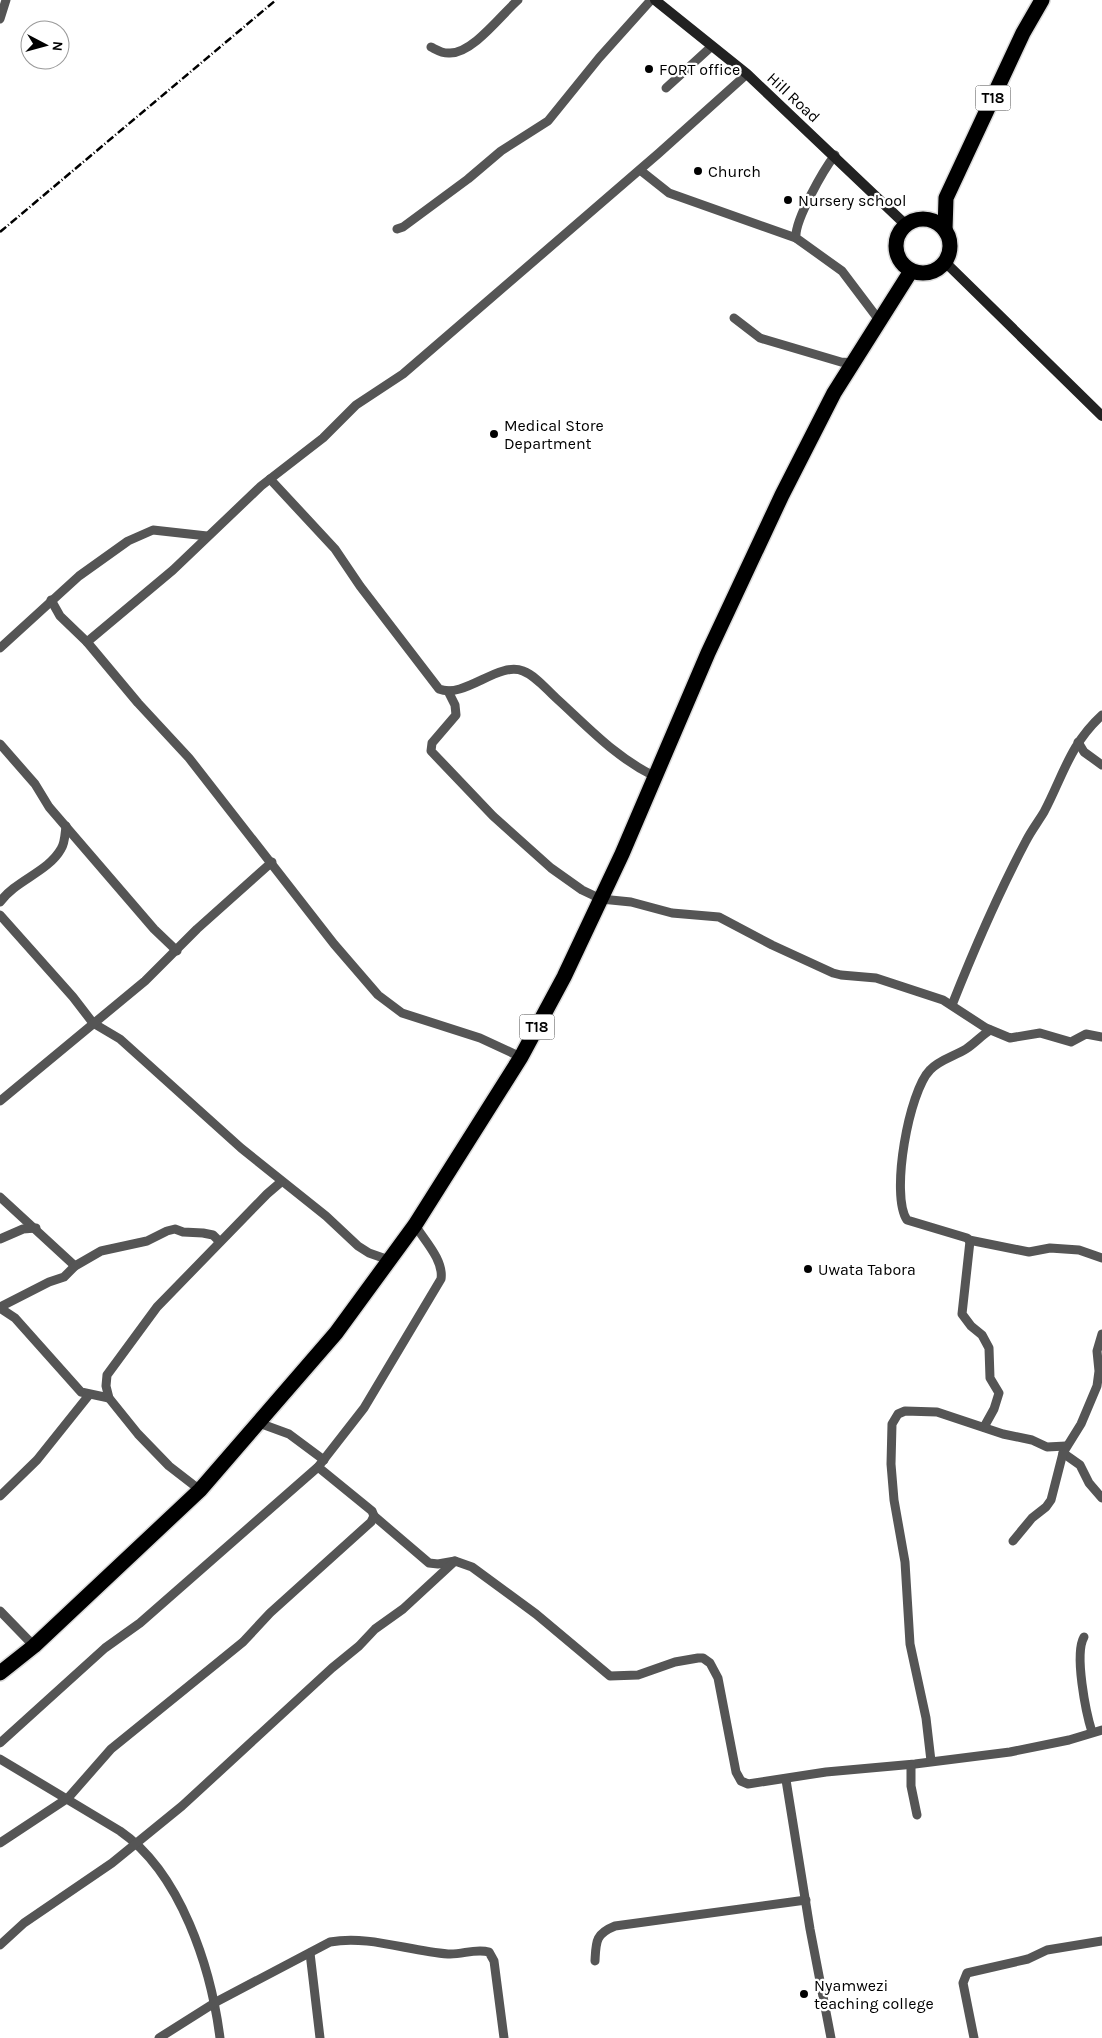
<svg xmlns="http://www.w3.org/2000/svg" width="1102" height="2038" viewBox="0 0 1102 2038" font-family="Karla,sans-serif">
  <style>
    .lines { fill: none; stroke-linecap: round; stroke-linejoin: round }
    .highway-casing { stroke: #dbdbdb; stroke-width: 18 }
    .street { stroke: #555; stroke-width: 9 }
    .secondary { stroke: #222; stroke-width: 10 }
    .highway { stroke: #000; stroke-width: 15 }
    .rail { stroke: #000; stroke-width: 2.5; stroke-dasharray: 8 2.5 1 2.5; stroke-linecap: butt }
    .poi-dot { fill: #000; stroke: #fff; stroke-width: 2 }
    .labels { text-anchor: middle; stroke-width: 4.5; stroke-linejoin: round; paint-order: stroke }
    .shield { fill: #fff; stroke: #4c4c4c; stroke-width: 1 }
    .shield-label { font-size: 15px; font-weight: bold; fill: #000 }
    .poi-label { font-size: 16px; fill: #000; stroke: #fff; text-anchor: start }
    .street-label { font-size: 16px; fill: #000; stroke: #fff }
  </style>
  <rect width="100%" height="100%" fill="#fff"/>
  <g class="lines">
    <g class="highway-casing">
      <g id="highway">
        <circle cx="923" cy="246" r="27"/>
        <polyline points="945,230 946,198 1023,33 1042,0"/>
        <polyline points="0,1673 34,1646 200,1490 336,1333 415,1225 521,1057 564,977 622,854 708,653 782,495 834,393 911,271"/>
      </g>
    </g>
    <g class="street">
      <polyline points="0,19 6,0"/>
      <path d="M431 47C437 50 443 54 450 53 473 53 501 15 518 0"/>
      <polyline points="666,88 712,46"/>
      <path d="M835 155C824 169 794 221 796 238L842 271 879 320"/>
      <polyline points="640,170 669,193 796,238"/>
      <polyline points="397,229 403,227 468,179 501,151 548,121 599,58 651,0"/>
      <polyline points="734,318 760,338 841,362 854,363"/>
      <path d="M270 479 335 549 360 586 439 689C465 699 498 661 523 671 536 676 546 689 556 698 588 727 615 757 654 776"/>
      <polyline points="51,600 60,616 87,642 138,703 189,758 334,944 378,995 402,1013 480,1038 521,1057"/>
      <polyline points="87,642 173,570 261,486 323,438 356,405 403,374 659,153 747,74"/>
      <polyline points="0,648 79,576 128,541 153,530 207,536"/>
      <polyline points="448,691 455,705 456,715 432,743 431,751 493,816 551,868 582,890 601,899 631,902 672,913 719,917 772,945 833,973 841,975 876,978 943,1000 986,1028 1010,1038 1040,1033 1071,1042 1086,1034 1102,1037"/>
      <polyline points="1078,742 1084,752 1102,765"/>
      <polyline points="0,744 35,784 49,807 154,929 177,951"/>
      <path d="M0 902C16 880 48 872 61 849 65 843 65 834 66 826"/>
      <polyline points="0,915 73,997 93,1023 120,1039 241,1148 326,1216 358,1246 369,1253 389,1260"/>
      <path d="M952 1005C973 952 999 892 1026 841 1031 831 1038 822 1044 812 1063 776 1070 744 1102 715"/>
      <polyline points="0,1101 145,981 197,929 272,862"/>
      <polyline points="0,1197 75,1266"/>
      <polyline points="0,1239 23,1229 36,1228"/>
      <polyline points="969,1240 1029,1252 1050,1248 1079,1250 1102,1258"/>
      <polyline points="0,1307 49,1282 64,1277 75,1266 101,1251 147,1241 167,1231 175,1229 183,1232 203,1233 213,1235 219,1241"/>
      <polyline points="0,1308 15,1318 81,1392 109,1398"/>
      <polyline points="259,1423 289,1434 324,1460"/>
      <path d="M984 1427 994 1409 999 1393 990 1378 989 1348 982 1335 971 1326 962 1314 970 1241 967 1238 907 1220C890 1195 909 1091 930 1070 939 1060 955 1056 966 1049 975 1043 981 1036 990 1030"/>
      <polyline points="1063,1453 1080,1465 1089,1483 1102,1498"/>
      <polyline points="200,1490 169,1466 138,1434 109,1398 106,1386 107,1375 157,1307 267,1194 281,1182"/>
      <polyline points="0,1496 37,1460 89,1395"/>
      <polyline points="374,1516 429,1563 438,1564 455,1561 472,1567 536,1614 610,1676 638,1675 675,1662 698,1658 703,1658 710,1663 718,1678 736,1772 741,1781 748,1784 826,1772 915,1764 1010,1752 1069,1740 1102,1730"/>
      <polyline points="1013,1541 1032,1518 1046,1507 1051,1500 1063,1453 1081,1424 1097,1386 1099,1371 1097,1351 1102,1334"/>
      <polyline points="0,1611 34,1646"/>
      <path d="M1084 1637C1074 1654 1086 1713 1092 1732"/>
      <path d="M0 1743 105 1648 140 1623 318 1467 364 1408 441 1279C444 1260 424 1240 415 1225"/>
      <path d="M0 1759 120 1831C181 1873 211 1968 220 2038"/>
      <polyline points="931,1761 926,1718 910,1644 905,1562 894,1500 891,1464 892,1424 898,1414 905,1411 937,1412 1003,1434 1032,1440 1047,1447 1066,1446"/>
      <polyline points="911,1765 911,1786 917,1815"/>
      <polyline points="786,1780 810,1929 831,2038"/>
      <polyline points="0,1843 68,1798 111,1749 243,1642 270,1613 371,1522 374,1516 372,1511 318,1467"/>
      <polyline points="0,1945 24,1923 112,1863 182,1806 332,1668 359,1646 375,1629 403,1609 455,1561"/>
      <polyline points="310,1953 320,2038"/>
      <path d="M595 1961C596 1942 595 1934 615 1926L806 1900"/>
      <path d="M159 2038 216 2002 330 1942C369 1935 408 1951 448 1954 462 1955 475 1948 489 1952L494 1961 504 2038"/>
      <polyline points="974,2038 963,1983 967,1973 1028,1959 1047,1950 1102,1941"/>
    </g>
    <g class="secondary">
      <polyline points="655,0 747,74 906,225"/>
      <polyline points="945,262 1102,416"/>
    </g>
    <use href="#highway" class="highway"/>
    <polyline class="rail" points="0,232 276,0"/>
  </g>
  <g class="poi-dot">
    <circle cx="649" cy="69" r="5"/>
    <circle cx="698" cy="171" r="5"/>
    <circle cx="788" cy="200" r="5"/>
    <circle cx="494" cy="434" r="5"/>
    <circle cx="808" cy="1269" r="5"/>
    <circle cx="804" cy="1994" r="5"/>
  </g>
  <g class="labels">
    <g class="shield">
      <rect x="975.5" y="85.5" width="35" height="25" rx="4"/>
      <rect x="519.5" y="1014.5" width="35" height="25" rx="4"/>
    </g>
    <g class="shield-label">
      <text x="993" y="103">T18</text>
      <text x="537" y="1032">T18</text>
    </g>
    <g class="poi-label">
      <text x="659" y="75">FORT office</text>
      <text x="708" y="177">Church</text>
      <text x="798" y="206">Nursery school</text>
      <text x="504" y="431">Medical Store<tspan x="504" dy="18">Department</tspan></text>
      <text x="818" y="1275">Uwata Tabora</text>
      <text x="814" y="1991">Nyamwezi<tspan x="814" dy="18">teaching college</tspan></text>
    </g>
    <g class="street-label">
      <text transform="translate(794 97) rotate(43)" y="6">Hill Road</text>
    </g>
  </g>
  <g transform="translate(45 45) rotate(96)"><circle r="24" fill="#ffffff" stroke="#999999"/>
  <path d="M0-4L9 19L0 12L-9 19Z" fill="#000000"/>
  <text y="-8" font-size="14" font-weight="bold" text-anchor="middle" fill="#000000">N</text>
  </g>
</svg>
